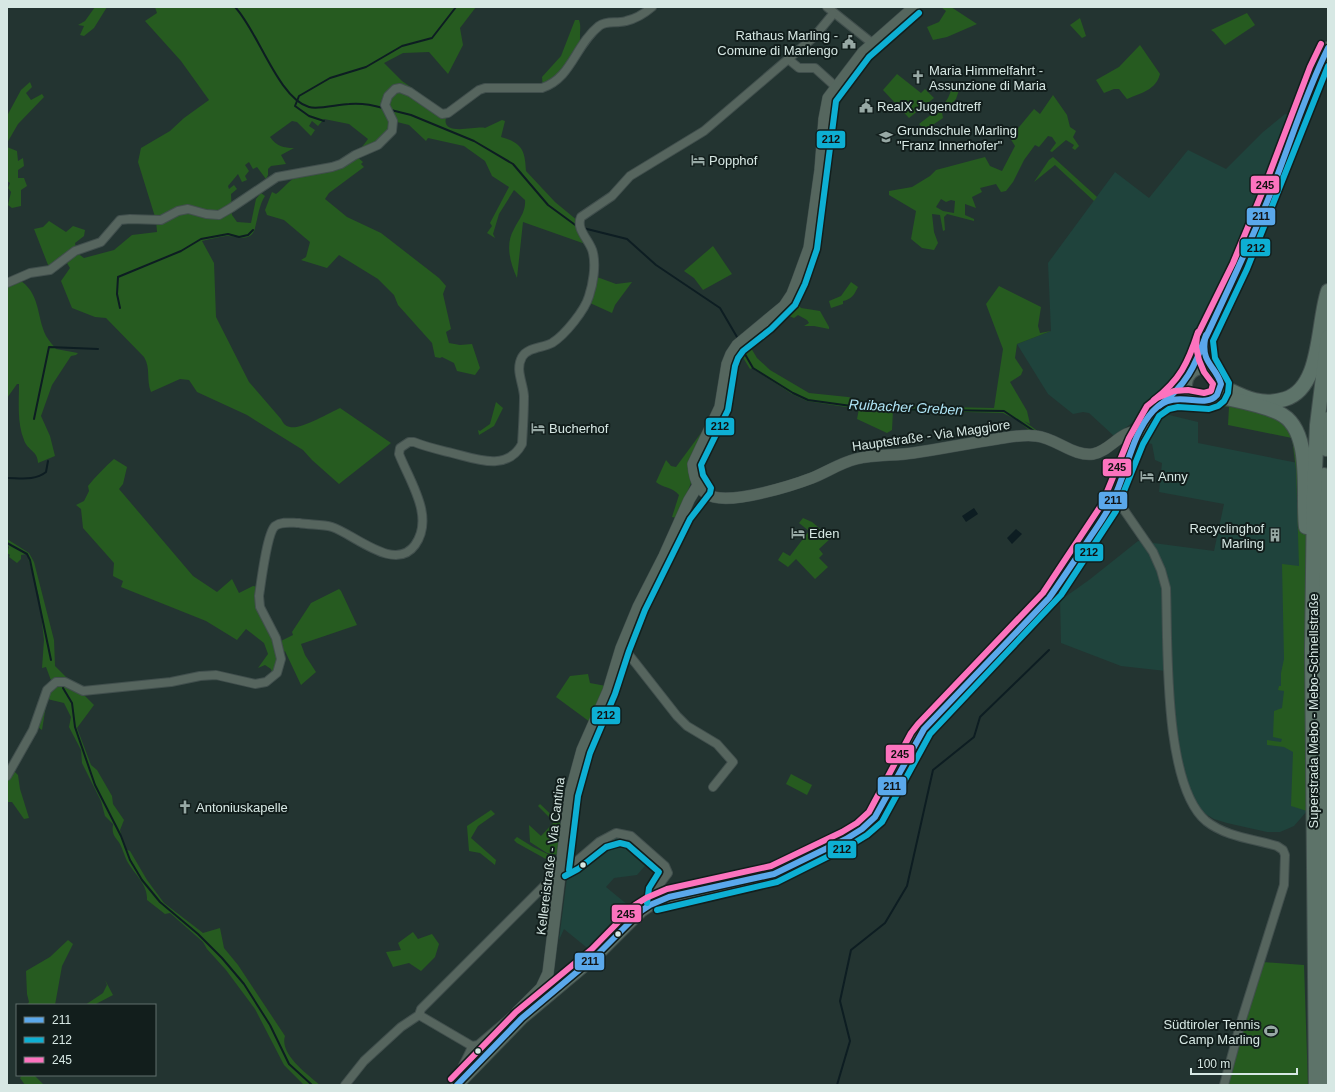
<svg xmlns="http://www.w3.org/2000/svg" width="1335" height="1092" viewBox="0 0 1335 1092" font-family="Arial,sans-serif">
  <style>
    .built { fill: #1f433c }
    .green { fill: #265b20; fill-rule: evenodd }
    .water { fill: #0d1d22 }
    .lines { fill: none; stroke-linecap: round; stroke-linejoin: round }
    .stream { stroke: #0d1d22; stroke-width: 2 }
    .street-casing { stroke: #414f4d; stroke-width: 10 }
    .secondary-casing { stroke: #414f4d; stroke-width: 12 }
    .primary-casing { stroke: #414f4d; stroke-width: 14 }
    .highway-casing { stroke: #414f4d; stroke-width: 16 }
    .street { stroke: #56655e; stroke-width: 8 }
    .secondary { stroke: #55665e; stroke-width: 11 }
    .primary { stroke: #596d64; stroke-width: 12 }
    .highway { stroke: #5d7369; stroke-width: 14 }
    .bus-1-casing { stroke: #121e1c; stroke-width: 9 }
    .bus-2-casing { stroke: #121e1c; stroke-width: 9 }
    .bus-3-casing { stroke: #121e1c; stroke-width: 9 }
    .bus-1 { stroke: #5aa8eb; stroke-width: 6 }
    .bus-2 { stroke: #0dafd3; stroke-width: 6 }
    .bus-3 { stroke: #fc73be; stroke-width: 6 }
    .bus-dot { fill: #d7e8e4; stroke: #121e1c; stroke-width: 1.5 }
    .labels { text-anchor: middle; stroke-width: 4; stroke-linejoin: round; paint-order: stroke }
    .poi-label { font-size: 13px; fill: #d7e8e4; stroke: #121e1c; text-anchor: start }
    .street-label { font-size: 13px; fill: #d7e8e4; stroke: #121e1c }
    .water-label { font-size: 14px; font-style: italic; fill: #aee4f5; stroke: #121e1c }
    .line-badge { stroke: #121e1c; stroke-width: 1.5 }
    .pale-badge-label { font-size: 11px; text-anchor: middle; font-weight: bold; fill: #111 }
  </style>
  <rect width="100%" height="100%" fill="#233431"/>
  <g class="built">
    <polygon points="1285,114 1294,117 1205,339 1194,347 1146,413 1114,436 1089,413 1083,412 1073,414 1048,394 1017,344 1051,331 1048,263 1115,172 1149,198 1188,150 1226,169 1263,132"/>
    <polygon points="1161,413 1198,422 1198,443 1303,464 1307,811 1294,826 1280,832 1267,832 1227,823 1214,819 1197,809 1179,765 1166,671 1121,666 1061,643 1060,596 1065,597 1089,580 1138,541 1214,551 1224,504 1159,492 1162,463 1155,460 1152,444 1144,442 1153,423"/>
    <polygon points="619,837 628,844 630,841 651,859 637,875 614,878 606,887 629,906 591,951 564,929 559,940 567,878 572,870 609,840"/>
  </g>
  <g class="green">
    <polygon points="95,7 107,7 94,28 84,36 80,35 84,26 78,25 85,21"/>
    <path d="M155 7H476L460 28 463 45 448 74 429 52 403 53 384 63 402 81 448 113C435 139 477 125 485 128L502 120 505 121 501 137C522 143 525 150 526 171L555 202 578 221 591 246 523 222 517 278C510 263 505 244 514 229 519 219 526 212 525 200L514 190 499 214 493 234 495 238 487 233 492 226 490 223 509 187 492 176 485 161 464 146 428 138 426 141 409 125 393 121 392 131 355 155 363 162 361 164 364 167 329 193 325 199 347 217 381 233 439 278 446 286 443 294 451 329 446 332 449 343 460 345 472 344 480 368 475 375 457 371 454 363 442 357 440 358 435 357 432 343 398 305 394 295 378 279 339 255 327 268 301 260 306 257 310 242 284 220 267 215 265 210 272 192 276 194C283 189 290 179 298 176 328 165 347 169 368 139L349 124 324 119 318 126 312 121 309 126 315 130 311 136 297 122 292 121 270 137C276 146 284 148 294 148L281 155 286 164 271 166 268 169V175L266 179 257 167 253 169 249 162 245 165 249 171 245 176 247 180 242 182 238 174 228 186 229 189 234 185 237 189 231 194 232 215 237 222 251 223 256 199 261 193 265 196C259 205 258 217 255 228 251 244 235 235 226 236 218 237 210 239 202 241L214 263 216 317 249 382 281 419C283 423 285 426 290 427 300 430 329 413 340 408L391 443 339 484 312 460 303 450 247 415 197 392 189 380 180 379 151 392C146 380 151 368 144 357L106 318 95 317 72 308 61 281 70 268 64 258 50 270 34 229 43 227 49 221 66 232 73 226 85 230 84 236 75 243 77 253 84 258 114 250 132 235 157 232 156 220 138 162 141 148 170 131 184 118 209 100 181 61 145 21 157 13Z"/>
    <polygon points="941,7 951,7 977,24 947,37 933,40 927,27 939,22 946,11"/>
    <polygon points="1247,13 1255,25 1225,45 1214,32 1211,30"/>
    <polygon points="1080,18 1086,36 1082,38 1070,25"/>
    <path d="M575 20H579C581 25 580 30 580 36 581 61 560 73 543 88L542 77 561 56Z"/>
    <path d="M1140 45 1160 74C1156 90 1141 93 1127 99L1119 89H1114L1104 93 1096 80 1119 67Z"/>
    <polygon points="897,74 921,93 925,89 934,98 909,118 883,90"/>
    <polygon points="30,82 32,87 26,93 31,100 42,94 44,97 18,124 7,143 7,116 21,90"/>
    <polygon points="954,84 959,90 956,99 950,105 944,104 948,98"/>
    <path d="M1053 95 1067 115 1070 127 1076 131 1073 137 1079 146 1075 150 1072 148 1074 145 1066 140 1052 152 1050 151 1056 143 1052 137 1048 136 1039 147 1035 145 1024 160 1013 182 1006 191 1001 192 996 184 980 188 982 192 972 197 976 208 965 204V215L974 219V221L947 214 944 217 945 230 943 231 940 215 932 214 934 232 938 243 934 250 922 248 911 239 916 211 889 195V191L912 187 930 176 936 170 985 157 990 166 1002 171 1015 146 1010 138 1034 109 1040 114ZM941 199 946 202 951 200 955 201 954 213 943 211 936 207Z"/>
    <polygon points="941,107 943,118 925,130 919,124"/>
    <polygon points="7,147 17,151 18,161 23,158 24,166 18,170 18,178 24,178 27,186 21,190 21,206 12,208 8,205 11,192 8,188 10,183 7,181"/>
    <polygon points="1053,157 1097,197 1094,201 1055,165 1034,182 1049,160"/>
    <polygon points="713,246 732,274 703,290 694,278 684,271"/>
    <polygon points="597,277 616,284 632,282 615,305 612,313 590,303"/>
    <path d="M18 279C41 293 36 315 46 336 49 341 53 345 56 349L78 353 76 355 71 356 52 385 41 416 50 436 55 456 38 463C38 451 27 450 24 440 17 423 19 402 19 384H17L7 398V283Z"/>
    <path d="M851 282 858 287C854 295 852 299 843 301V304L831 308 829 301 841 296Z"/>
    <path d="M999 286 1041 307 1038 326 1040 333 1051 331 1017 344 1015 358 1023 370 1021 375 1010 382 1027 411 1030 424 1024 421 1047 438 1036 436 1017 420 1003 413 893 410 892 430 887 433 857 419 859 409 807 401 792 394 752 368 750 369 742 356 736 362 735 367 739 372 734 385 730 384C732 364 733 357 748 343L757 358 770 370 809 393 848 397 877 404 898 406 994 408 1003 349 986 304Z"/>
    <polygon points="791,296 801,308 820,311 829,327 829,329 814,326 804,326 809,323 807,320 798,315 794,318 789,316 788,317 779,310"/>
    <polygon points="496,402 503,408 494,426 479,435 478,430 480,431 490,424"/>
    <polygon points="1217,402 1239,404 1292,423 1313,570 1307,811 1291,806 1293,752 1284,747 1267,745 1267,740 1281,742 1282,739 1273,737 1274,711 1282,708 1284,691 1278,690 1279,686 1281,686 1281,673 1284,659 1282,564 1299,566 1296,470 1292,438 1228,425 1229,407 1217,406 1216,411 1209,411 1212,405"/>
    <path d="M704 429 689 473 691 483 677 518 672 517 679 495C673 487 663 488 656 482L666 460 671 466 676 467Z"/>
    <polygon points="709,441 716,444 701,472 701,460"/>
    <path d="M114 459 127 467 123 484 119 489 193 576 217 592 232 579 239 593 253 586 260 587 259 596 277 643 293 635 292 632 311 603 339 589 341 591 357 625 301 644 305 655 316 672 301 685 285 651 281 654 273 677 271 669 265 665 258 668 268 654 264 643 246 629 237 640 206 621 121 587 123 581 113 576 114 563 83 528 81 509 76 505 84 501 89 491 88 486C96 476 104 468 114 459Z"/>
    <polygon points="803,518 812,522 831,538 819,549 823,554 819,558 828,567 815,579 796,559 788,567 778,560 783,552 790,556 809,531 799,523"/>
    <path d="M7 539 29 553 34 562 54 640 55 666 94 705 77 728 91 765 97 770 112 796 113 804 124 820 120 830 125 849 130 851 147 880 164 903 203 933 220 928 224 948 238 965 285 1036C279 1054 308 1075 320 1085H304L284 1065 255 1009 226 970 207 949 203 942 170 913 165 914 147 900C148 884 134 874 127 861 124 855 122 846 118 841 113 835 112 832 113 824L105 816 101 801 82 763 81 750 69 727 71 717 64 703 47 699 42 730 35 725 52 683 46 667 42 668 44 640 39 597 27 554 21 555V559L17 563 9 557 10 555 7 553 9 547 7 545Z"/>
    <polygon points="588,674 590,683 606,686 590,722 556,697 570,676"/>
    <polygon points="11,768 18,775 20,789 29,818 24,819 12,802 7,802 7,776"/>
    <polygon points="791,774 812,785 807,795 786,784"/>
    <polygon points="540,804 562,825 558,855 547,853 530,842 529,825 541,836 554,822 538,806"/>
    <polygon points="491,810 495,814 478,826 471,838 496,860 495,865 480,853 469,851 467,826"/>
    <polygon points="517,837 533,847 562,861 561,866 553,863 517,843 514,840"/>
    <polygon points="413,932 418,939 432,934 439,944 435,957 421,971 409,963 393,967 386,952 401,950 398,943"/>
    <polygon points="68,940 73,944 62,966 55,1005 27,1005 29,1002 27,994 26,971 50,957"/>
    <polygon points="1263,962 1304,965 1308,1085 1226,1085"/>
    <polygon points="105,980 113,995 94,1005 85,1005 103,993 107,985"/>
    <polygon points="22,1075 34,1075 44,1085 25,1085 20,1078"/>
  </g>
  <g class="water">
    <polygon points="974,508 978,514 966,522 962,516"/>
    <polygon points="1016,529 1022,534 1012,544 1007,538"/>
  </g>
  <g class="lines">
    <g class="stream">
      <path d="M235 7C258 31 278 98 309 107 318 110 339 104 349 104 360 103 373 105 383 108"/>
      <polyline points="391,110 411,115 474,141 513,164 548,205 578,227"/>
      <polyline points="324,121 309,116 295,106 299,96 330,78 366,67 402,46 432,38 456,7"/>
      <polyline points="583,228 627,239 656,265 720,308 737,337"/>
      <polyline points="120,308 117,294 118,277 181,251 201,239 228,234 239,237 248,235 253,230"/>
      <polyline points="742,349 753,368 793,393 808,400 873,409 1004,411 1034,431"/>
      <polyline points="34,419 49,347 98,349"/>
      <path d="M7 478C20 478 35 481 46 472L48 461"/>
      <polyline points="7,543 27,554 30,560 51,660"/>
      <polyline points="63,688 72,703 75,727 95,785 121,836 130,860 142,880 160,902 198,934 222,958 244,984 270,1025 289,1064 312,1085"/>
      <polyline points="837,1085 850,1041 840,1001 851,950 885,923 907,886 933,770 974,737 980,717 1049,650"/>
    </g>
    <g class="street-casing">
      <g id="street">
        <polyline points="827,7 872,43"/>
        <polyline points="788,59 799,68 815,68 836,87"/>
        <path d="M7 283 30 273 50 270 75 251 101 242 120 220 130 219 161 220 178 211 188 209 206 214 219 215 231 208 277 177 332 167 341 164 355 155 378 145 392 131 393 121 385 105 388 96 395 89 400 88 410 92 442 114 448 113 479 90 485 88H542C572 78 575 45 599 26 607 20 616 24 626 21 635 19 645 13 652 7"/>
        <path d="M1115 497 1153 552 1161 570 1166 588C1168 643 1163 785 1206 821 1226 837 1254 839 1277 846L1283 850 1285 855 1284 885 1241 1022 1224 1085"/>
        <polyline points="621,648 626,651 677,716 687,726 717,744 733,762 713,787"/>
        <path d="M7 776 33 730 47 690 56 682H65L83 691 171 682 200 676 216 675 255 684 266 682 277 673 281 659 276 638 260 607 259 596C261 583 267 533 275 526 282 521 291 523 299 523 309 525 322 524 332 527 354 534 395 573 415 545 435 517 410 482 399 454L400 448 409 442H414C426 447 440 450 452 453 476 459 507 472 522 444 523 428 524 412 524 396 523 382 515 370 522 357 528 347 543 348 552 343 565 335 585 310 589 296 593 284 596 266 593 253 591 241 575 230 581 217L612 196 630 176 704 131 814 37 833 14"/>
        <polyline points="419,1015 472,1046"/>
        <path d="M460 1082C457 1070 469 1058 472 1046L478 1045 517 1012"/>
        <path d="M345 1085 364 1061 401 1027 419 1015 421 1009 561 869 578 860 599 842 616 833 631 836 665 866 668 873C662 881 653 891 655 902"/>
      </g>
    </g>
    <g class="secondary-casing">
      <g id="secondary">
        <path d="M914 7 863 52 828 98 824 119 820 170 809 248 797 281 792 294 784 306 737 345 731 354 727 364 720 407 693 464C694 478 699 493 714 497 736 503 791 486 812 478 827 472 840 463 856 459 875 454 894 456 913 453 941 449 969 443 997 439 1010 437 1024 434 1036 436 1056 438 1074 457 1093 454 1111 451 1122 428 1141 432"/>
        <polyline points="522,1018 517,1012 541,988 548,973 570,794 582,750 608,691 621,648 638,607 664,556 689,500 698,485"/>
      </g>
    </g>
    <g class="primary-casing">
      <g id="primary">
        <circle cx="1203" cy="385" r="17"/>
        <polyline points="1194,370 1208,329 1240,266 1271,191 1317,70 1328,48"/>
        <polyline points="457,1085 522,1018 597,955 641,911 650,905 669,897 774,874 846,839 862,829 875,817 918,737 924,729 1053,592 1110,506 1149,416 1155,409 1186,383"/>
      </g>
    </g>
    <g class="highway-casing">
      <g id="highway">
        <path d="M1221 386C1242 396 1260 407 1285 399 1322 388 1317 323 1328 291"/>
        <path d="M1217 396C1238 401 1260 404 1279 413 1314 429 1302 496 1306 527"/>
        <polyline points="1326,449 1328,419"/>
        <polyline points="1324,475 1322,694 1326,895 1326,1085"/>
        <polyline points="1316,1085 1312,650 1314,494 1317,425 1328,337"/>
      </g>
    </g>
    <use href="#street" class="street"/>
    <use href="#secondary" class="secondary"/>
    <use href="#primary" class="primary"/>
    <use href="#highway" class="highway"/>
    <g class="bus-1-casing">
      <g id="bus-1">
        <path d="M1159 406C1186 385 1195 367 1206 335"/>
        <path d="M457 1085 522 1018 597 955 641 911 650 905 669 897 774 874 846 839 862 829 875 817 924 729 1049 598C1061 581 1073 563 1085 545 1094 531 1105 517 1112 502 1127 473 1131 435 1153 411 1176 386 1203 411 1217 395L1221 384C1216 366 1201 364 1205 339 1228 290 1251 242 1271 192 1290 144 1305 94 1328 48"/>
      </g>
    </g>
    <g class="bus-2-casing">
      <g id="bus-2">
        <polyline points="569,870 578,796 590,753 615,694 629,651 645,610 690,519 710,493 711,488 703,475 701,465 728,410 735,366 738,358 743,351 771,329 795,305 805,284 817,249 836,101 869,57 919,13"/>
        <polyline points="565,876 578,869 606,847 620,843 628,845 659,872 649,888 647,903"/>
        <polyline points="657,910 777,882 849,846 867,835 882,822 930,734 1061,595 1116,511 1143,444 1159,416 1169,409 1178,407 1209,409 1218,406 1224,401 1228,393 1229,383 1215,358 1213,341 1247,269 1328,66"/>
      </g>
    </g>
    <g class="bus-3-casing">
      <g id="bus-3">
        <path d="M1154 400C1180 380 1188 363 1198 332"/>
        <polyline points="451,1079 516,1012 592,949 635,905 646,898 667,889 771,866 842,832 857,823 869,812 911,733 918,724 1043,593 1102,504 1129,438 1147,406 1157,398 1174,391 1188,390 1204,393 1211,391 1213,384 1204,372 1199,360 1196,347 1197,336 1233,263 1264,188 1310,67 1321,44"/>
      </g>
    </g>
    <use href="#bus-1" class="bus-1"/>
    <use href="#bus-2" class="bus-2"/>
    <use href="#bus-3" class="bus-3"/>
  </g>
  <defs>
    <g id="civic-bare" transform="scale(1.08)"><path d="M-.6-6.5H3V-4.5H.6V-3L4-1V1h2V6H-6V1h2V-1L-.6-3ZM-1.2 2.5V6h2.4V2.5Z" fill="#98a9a5" stroke="#121e1c" stroke-width="2.5" paint-order="stroke"/></g>
    <g id="church-bare" transform="scale(1.08)"><path d="M-1.2-6h2.4v3.5h3.3v2.4h-3.3V6h-2.4V-.1h-3.3v-2.4h3.3Z" fill="#98a9a5" stroke="#121e1c" stroke-width="2.5" paint-order="stroke"/></g>
    <g id="school-bare" transform="scale(1.08)"><path d="M0-5L7-2L0 1L-7-2ZM-4 1L0 2.5L4 1V4Q0 6-4 4Z" fill="#98a9a5" stroke="#121e1c" stroke-width="2.5" paint-order="stroke"/></g>
    <g id="hotel-bare" transform="scale(1.08)"><path d="M-6-4.5h1.5V1H6V5H4.5V3h-9V5H-6ZM-4 0a1.8 1.8 0 1 1 3.6 0ZM.5 0V-2.5h3Q6-2.5 6 0Z" fill="#98a9a5" stroke="#121e1c" stroke-width="2.5" paint-order="stroke"/></g>
    <g id="building-bare" transform="scale(1.08)"><path d="M-4-6H4V6H1V3H-1V6H-4ZM-2.5-4.3h1.7v1.8h-1.7ZM.8-4.3h1.7v1.8H.8ZM-2.5-1h1.7V.8h-1.7ZM.8-1h1.7V.8H.8Z" fill="#98a9a5" stroke="#121e1c" stroke-width="2.5" paint-order="stroke"/></g>
    <g id="stadium-bare" transform="scale(1.08)"><path d="M0-5a6.5 5 0 1 0 0 10a6.5 5 0 1 0 0-10ZM-3.5-1.8h7v3.6h-7Z" fill="#98a9a5" stroke="#121e1c" stroke-width="2.5" paint-order="stroke"/></g>
  </defs>
  <g fill-rule="evenodd">
    <use href="#civic-bare" x="849" y="42"/>
    <use href="#church-bare" x="918" y="77"/>
    <use href="#civic-bare" x="866" y="106"/>
    <use href="#school-bare" x="886" y="137"/>
    <use href="#hotel-bare" x="698" y="160"/>
    <use href="#hotel-bare" x="538" y="428"/>
    <use href="#hotel-bare" x="1147" y="476"/>
    <use href="#hotel-bare" x="798" y="533"/>
    <use href="#building-bare" x="1275" y="535"/>
    <use href="#church-bare" x="185" y="807"/>
    <use href="#stadium-bare" x="1271" y="1031"/>
  </g>
  <g class="bus-dot">
    <circle cx="583" cy="865" r="3.5"/>
    <circle cx="618" cy="934" r="3.5"/>
    <circle cx="478" cy="1051" r="3.5"/>
  </g>
  <g class="labels">
    <g class="poi-label">
      <text x="838" y="40" text-anchor="end">Rathaus Marling -<tspan x="838" dy="15">Comune di Marlengo</tspan></text>
      <text x="929" y="75">Maria Himmelfahrt -<tspan x="929" dy="15">Assunzione di Maria</tspan></text>
      <text x="877" y="111">RealX Jugendtreff</text>
      <text x="897" y="135">Grundschule Marling<tspan x="897" dy="15">"Franz Innerhofer"</tspan></text>
      <text x="709" y="165">Popphof</text>
      <text x="549" y="433">Bucherhof</text>
      <text x="1158" y="481">Anny</text>
      <text x="1264" y="533" text-anchor="end">Recyclinghof<tspan x="1264" dy="15">Marling</tspan></text>
      <text x="809" y="538">Eden</text>
      <text x="196" y="812">Antoniuskapelle</text>
      <text x="1260" y="1029" text-anchor="end">Südtiroler Tennis<tspan x="1260" dy="15">Camp Marling</tspan></text>
    </g>
    <g class="street-label">
      <text transform="translate(931 435) rotate(-8)" y="5">Hauptstraße - Via Maggiore</text>
      <text transform="translate(1313 711) rotate(-90)" y="5">Superstrada Mebo - Mebo-Schnellstraße</text>
      <text transform="translate(550 856) rotate(-83)" y="5">Kellereistraße - Via Cantina</text>
    </g>
    <g class="water-label">
      <text transform="translate(906 407) rotate(3)" y="5">Ruibacher Greben</text>
    </g>
  </g>
  <g class="line-badge">
    <rect x="816" y="130" width="30" height="19" rx="4" fill="#0dafd3"/>
    <rect x="1250" y="175" width="30" height="19" rx="4" fill="#fc73be"/>
    <rect x="1246" y="207" width="30" height="19" rx="4" fill="#5aa8eb"/>
    <rect x="1240" y="238" width="31" height="19" rx="4" fill="#0dafd3"/>
    <rect x="705" y="417" width="30" height="19" rx="4" fill="#0dafd3"/>
    <rect x="1102" y="458" width="30" height="19" rx="4" fill="#fc73be"/>
    <rect x="1098" y="491" width="30" height="19" rx="4" fill="#5aa8eb"/>
    <rect x="1074" y="543" width="30" height="19" rx="4" fill="#0dafd3"/>
    <rect x="591" y="706" width="30" height="19" rx="4" fill="#0dafd3"/>
    <rect x="885" y="744" width="30" height="20" rx="4" fill="#fc73be"/>
    <rect x="877" y="776" width="30" height="20" rx="4" fill="#5aa8eb"/>
    <rect x="827" y="840" width="30" height="19" rx="4" fill="#0dafd3"/>
    <rect x="611" y="904" width="31" height="19" rx="4" fill="#fc73be"/>
    <rect x="574" y="952" width="31" height="19" rx="4" fill="#5aa8eb"/>
  </g>
  <g class="pale-badge-label">
    <text x="831" y="143">212</text>
    <text x="1265" y="189">245</text>
    <text x="1261" y="220">211</text>
    <text x="1256" y="252">212</text>
    <text x="720" y="430">212</text>
    <text x="1117" y="471">245</text>
    <text x="1113" y="504">211</text>
    <text x="1089" y="556">212</text>
    <text x="606" y="719">212</text>
    <text x="900" y="758">245</text>
    <text x="892" y="790">211</text>
    <text x="842" y="853">212</text>
    <text x="626" y="918">245</text>
    <text x="590" y="965">211</text>
  </g>
  <rect width="1335" height="1092" fill="none" stroke="#d7e8e4" stroke-width="16"/>
  <rect x="16" y="1004" width="140" height="72" fill="#121e1c" stroke="#616f6c"/>
  <rect x="24" y="1017" width="20" height="6" fill="#5aa8eb" stroke="#616f6c"/>
  <text x="52" y="1024" font-size="12" fill="#d7e8e4">211</text>
  <rect x="24" y="1037" width="20" height="6" fill="#0dafd3" stroke="#616f6c"/>
  <text x="52" y="1044" font-size="12" fill="#d7e8e4">212</text>
  <rect x="24" y="1057" width="20" height="6" fill="#fc73be" stroke="#616f6c"/>
  <text x="52" y="1064" font-size="12" fill="#d7e8e4">245</text>
  <path d="M1191 1068v6h106v-6" fill="none" stroke="#d7e8e4" stroke-width="2"/>
  <text x="1197" y="1068" font-size="12" fill="#d7e8e4" stroke="#121e1c" stroke-width="3" paint-order="stroke">100 m</text>
</svg>
